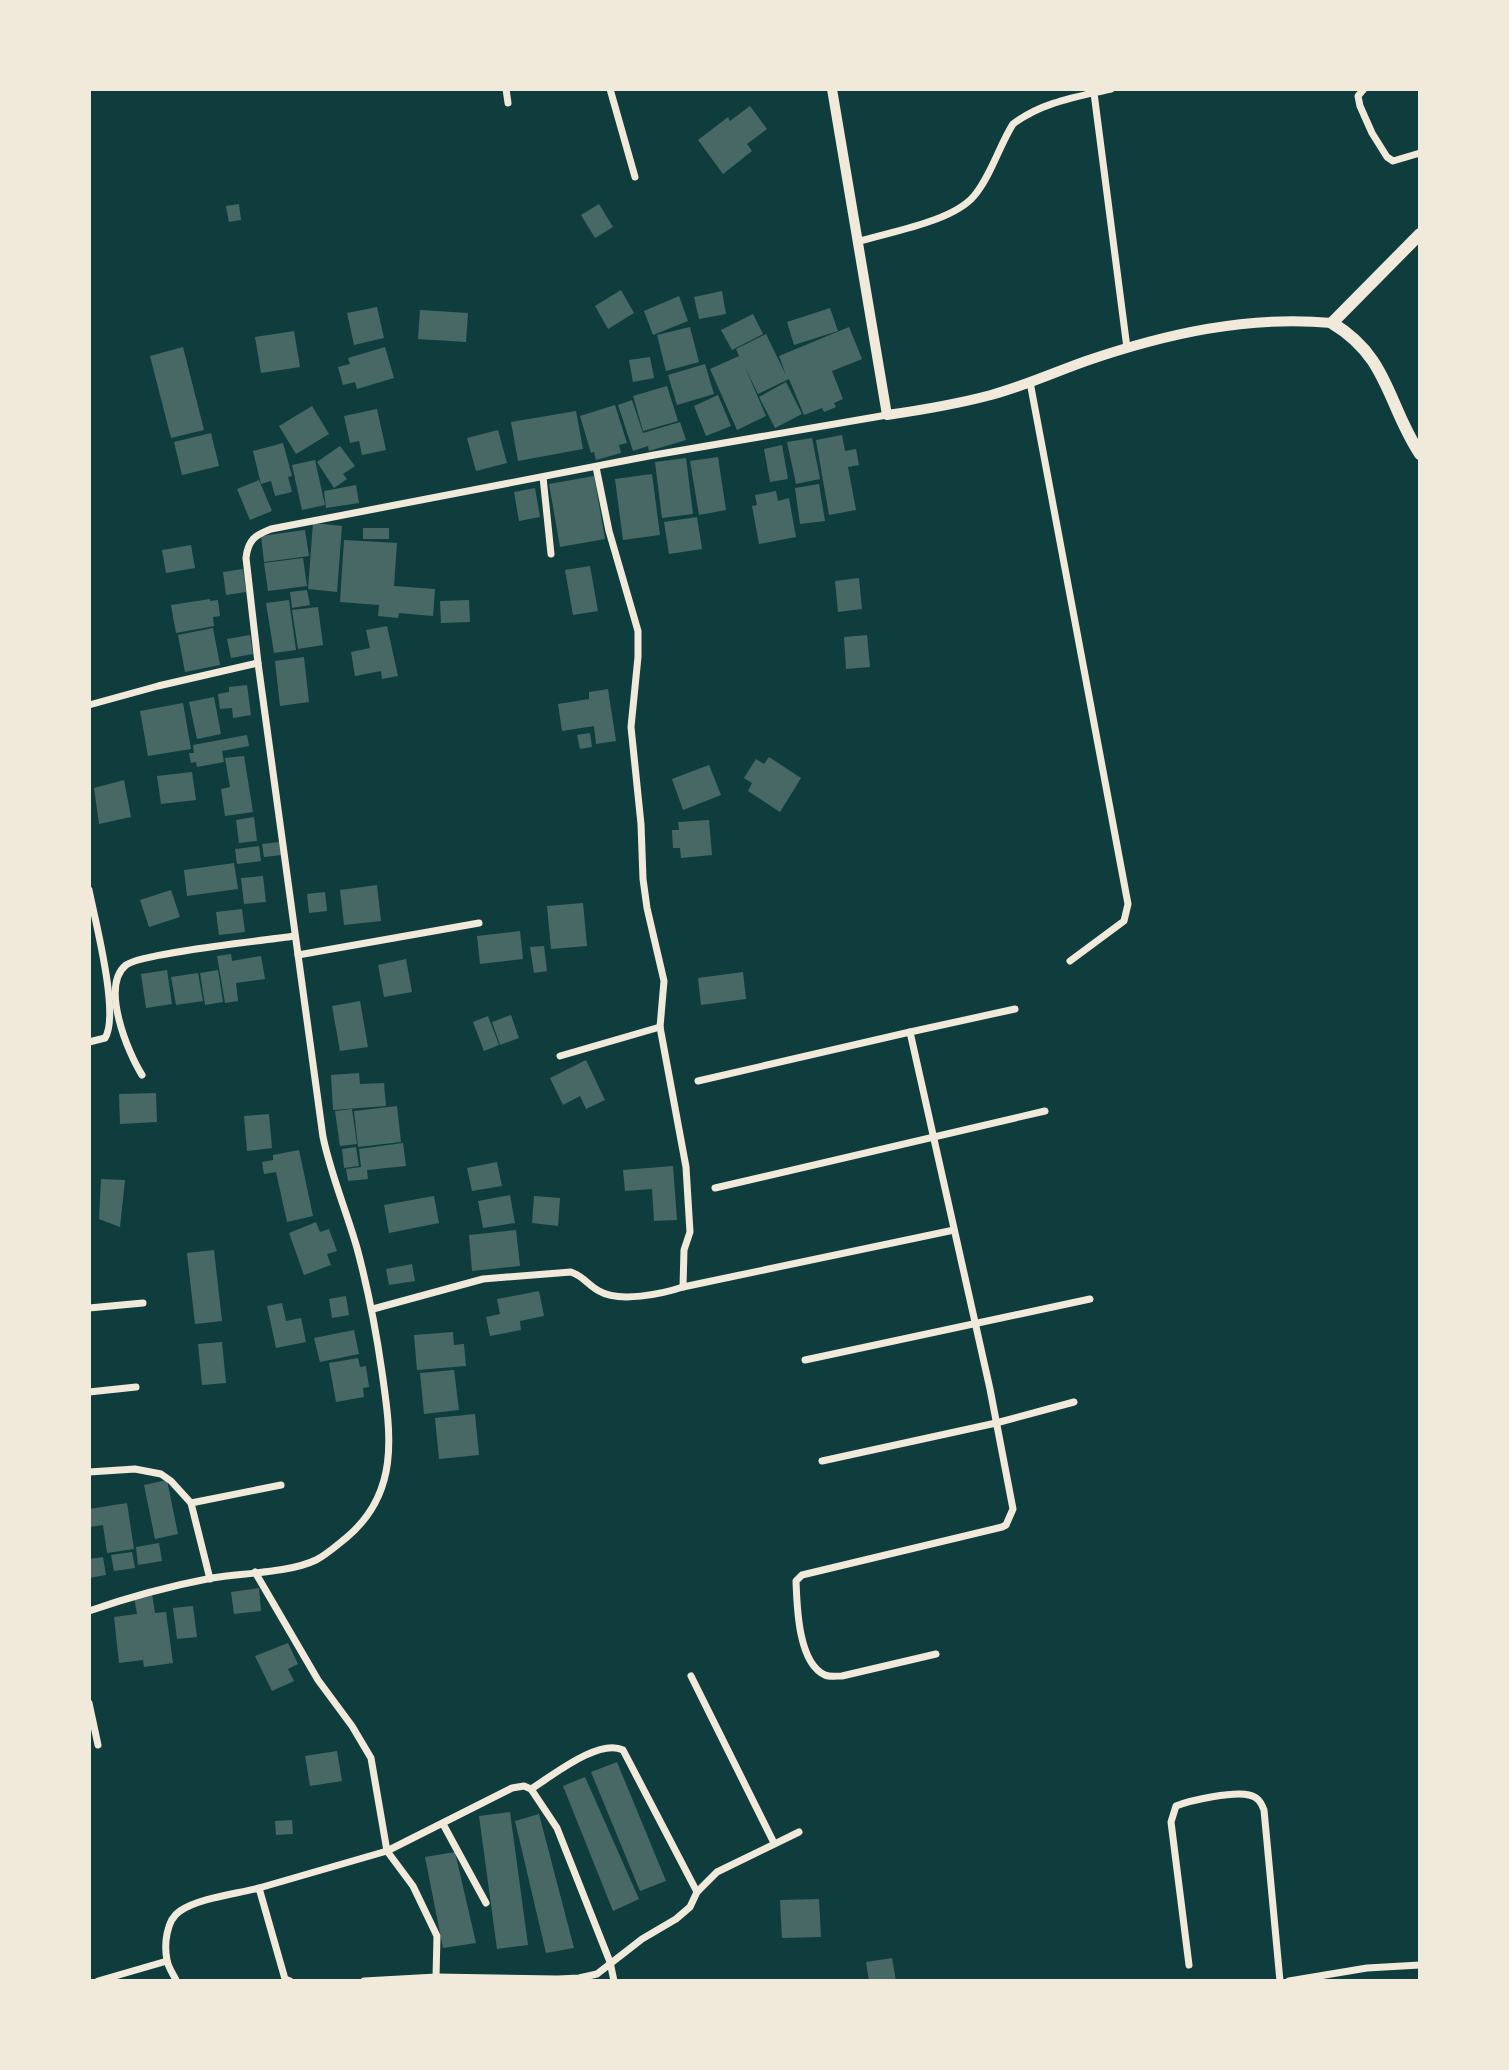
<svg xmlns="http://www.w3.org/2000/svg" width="1509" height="2070" viewBox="0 0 1509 2070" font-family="Barlow,sans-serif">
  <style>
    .building { fill: #486865 }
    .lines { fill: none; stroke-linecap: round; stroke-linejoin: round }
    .minor { stroke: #f1e9da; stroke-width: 7 }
    .tertiary { stroke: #f1e9da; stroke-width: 10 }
    .secondary { stroke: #f1e9da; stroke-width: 12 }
  </style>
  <rect width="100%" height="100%" fill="#0f3d3e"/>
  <g class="building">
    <polygon points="750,106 767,129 747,144 752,151 723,174 698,140 728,117 730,121"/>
    <polygon points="239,204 241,220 229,222 226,206"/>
    <polygon points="599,204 613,227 595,238 581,215"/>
    <polygon points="621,290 634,313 608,329 595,306"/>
    <polygon points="722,291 726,314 699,319 694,297"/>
    <polygon points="679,296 688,321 653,335 644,311"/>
    <polygon points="377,307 384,338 354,345 347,313"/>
    <polygon points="830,308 838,331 794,345 787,322"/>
    <polygon points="420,310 468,313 466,342 418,339"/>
    <polygon points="753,314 763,334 732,350 721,330"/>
    <polygon points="690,327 699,362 666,371 657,335"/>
    <polygon points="849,327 862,359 832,371 843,399 834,403 836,407 824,412 822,408 804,415 789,379 758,394 745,367 766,416 737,430 710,369 739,356 736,349 766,334 786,375 779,356"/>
    <polygon points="294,331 300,367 261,373 255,337"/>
    <polygon points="183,347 204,430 171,438 150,356"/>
    <polygon points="385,347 394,378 357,389 355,382 343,385 338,367 350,364 348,358"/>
    <polygon points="650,357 654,378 633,382 629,360"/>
    <polygon points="705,364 714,394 677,405 668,375"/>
    <polygon points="786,382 802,414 775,428 759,397"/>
    <polygon points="667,386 678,421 643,431 633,396"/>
    <polygon points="718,395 731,426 706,436 694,406"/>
    <polygon points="632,400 643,433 680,422 686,440 649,451 648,446 633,451 618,405"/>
    <polygon points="615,405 627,443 619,445 621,453 596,460 594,452 591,453 580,416"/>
    <polygon points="312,406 329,434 296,454 279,426"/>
    <polygon points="377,409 386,450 362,455 359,441 350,443 344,416"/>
    <polygon points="576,411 583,449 518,461 511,422"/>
    <polygon points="498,430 507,463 476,471 467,438"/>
    <polygon points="211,433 219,466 182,475 174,442"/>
    <polygon points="842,435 845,451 856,449 859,465 848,467 856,510 829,515 816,440"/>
    <polygon points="812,438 820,479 796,484 787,442"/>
    <polygon points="283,443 292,476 288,477 292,492 275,496 271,481 261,484 253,451"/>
    <polygon points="782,445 788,479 770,482 764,449"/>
    <polygon points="340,446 355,466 343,474 347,479 334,488 317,462"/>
    <polygon points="718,457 726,510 699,515 690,461"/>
    <polygon points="686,458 693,514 662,518 655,462"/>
    <polygon points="315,460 325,505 302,510 292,465"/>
    <polygon points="652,474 660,535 623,540 615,479"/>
    <polygon points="594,476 605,539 560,547 549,484"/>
    <polygon points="259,480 272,511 250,520 237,489"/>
    <polygon points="819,484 825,521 800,524 795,488"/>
    <polygon points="356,485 359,503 326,508 324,491"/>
    <polygon points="535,488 540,517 519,521 514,492"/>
    <polygon points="776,491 778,501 789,498 796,537 759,544 752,506 757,505 755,495"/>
    <polygon points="697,517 702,549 669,554 664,522"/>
    <polygon points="313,523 342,526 337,592 308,589"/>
    <rect x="363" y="528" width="26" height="11"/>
    <polygon points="305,530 309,556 264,562 261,536"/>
    <polygon points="344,540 397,543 394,586 435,589 433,616 399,613 398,618 378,616 379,605 340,602"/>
    <polygon points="191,545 195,568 166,573 162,550"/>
    <polygon points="303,558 307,586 268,591 264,563"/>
    <polygon points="590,566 598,611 573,615 565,570"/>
    <polygon points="243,569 246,592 226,595 223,572"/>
    <polygon points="859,578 862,609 838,612 835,581"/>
    <polygon points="307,590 310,605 292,608 290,592"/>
    <polygon points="210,599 210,601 218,600 220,616 213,617 214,626 176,633 171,605"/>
    <polygon points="289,600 296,650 274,653 266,603"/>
    <polygon points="469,600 470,622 441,623 440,601"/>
    <polygon points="318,607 323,645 298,649 292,610"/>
    <polygon points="387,626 398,676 382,679 381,671 355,676 351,652 370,648 366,630"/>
    <polygon points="213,628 220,665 185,672 178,635"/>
    <polygon points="250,635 253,654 231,658 227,639"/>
    <polygon points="867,635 870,667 846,669 844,637"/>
    <polygon points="304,657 309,702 280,706 275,661"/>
    <polygon points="247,685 251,715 233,718 232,708 220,709 218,694 229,692 229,687"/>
    <polygon points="608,689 616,741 596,744 594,726 562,731 558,704 589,699 589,692"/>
    <polygon points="214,697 221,734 197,739 189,702"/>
    <polygon points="183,703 191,749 148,756 140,711"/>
    <polygon points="590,733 592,747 580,749 577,735"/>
    <polygon points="247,735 249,746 222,751 224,762 197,767 196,762 191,763 189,753 194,753 193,745"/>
    <polygon points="244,756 253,812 225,816 221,789 230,787 225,758"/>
    <polygon points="769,757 801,778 780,812 748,791 752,783 744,778 756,759 764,764"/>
    <polygon points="709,765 721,795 683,810 672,779"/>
    <polygon points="192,772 196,800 161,804 157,776"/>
    <polygon points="124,780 131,817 99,824 94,788"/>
    <polygon points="254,817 257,841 239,843 236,820"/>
    <polygon points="709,820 712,855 681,858 680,848 673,848 672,830 679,830 678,822"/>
    <polygon points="279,842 281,855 264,857 262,844"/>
    <polygon points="259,846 261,861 237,864 235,849"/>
    <polygon points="234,863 238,889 187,896 184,870"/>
    <polygon points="263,876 266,902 244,904 241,878"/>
    <polygon points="377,885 381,921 344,925 340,890"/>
    <polygon points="171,890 180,917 149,927 140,900"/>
    <polygon points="325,892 327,911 309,913 307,894"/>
    <polygon points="583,903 587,946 551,949 547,906"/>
    <polygon points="242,909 245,932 219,935 216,912"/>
    <polygon points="520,931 523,959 480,964 477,936"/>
    <polygon points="544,946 547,971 534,973 530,947"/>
    <polygon points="231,954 232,961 261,956 265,979 236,983 238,1001 225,1003 217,956"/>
    <polygon points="406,959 412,992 384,997 378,965"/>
    <polygon points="167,970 172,1004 146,1008 141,974"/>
    <polygon points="218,970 223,1002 205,1005 200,973"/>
    <polygon points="743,972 746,999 701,1005 698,978"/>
    <polygon points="198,973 203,1001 176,1005 171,977"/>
    <polygon points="360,1001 368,1047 340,1051 332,1006"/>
    <polygon points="511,1015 519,1038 500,1045 492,1022"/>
    <polygon points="488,1016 499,1045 484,1051 473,1022"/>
    <polygon points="586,1060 605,1100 586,1109 580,1096 563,1105 550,1078"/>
    <polygon points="359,1073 360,1084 384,1083 386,1106 333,1110 331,1075"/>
    <polygon points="156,1093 157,1122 120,1124 119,1094"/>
    <polygon points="397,1106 401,1142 358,1147 354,1111"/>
    <polygon points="352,1109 357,1144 340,1146 335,1111"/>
    <polygon points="269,1114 272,1148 247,1151 244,1116"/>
    <polygon points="403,1143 406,1166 367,1170 368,1179 348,1181 346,1169 361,1167 359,1149"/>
    <polygon points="356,1147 359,1166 344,1168 342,1149"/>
    <polygon points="299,1150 313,1216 287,1222 276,1172 264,1174 262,1162 273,1160 273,1155"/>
    <polygon points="497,1162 502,1186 472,1191 467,1168"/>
    <polygon points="673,1166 677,1220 654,1221 652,1189 625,1191 623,1170"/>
    <polygon points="101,1179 125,1180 120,1227 99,1219"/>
    <polygon points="510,1195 515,1223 483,1228 478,1201"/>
    <polygon points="434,1196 439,1223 389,1233 384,1205"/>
    <polygon points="534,1196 560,1198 558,1226 532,1223"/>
    <polygon points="316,1222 320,1232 329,1229 337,1251 327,1254 331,1265 304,1275 289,1233"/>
    <polygon points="516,1230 520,1266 472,1271 469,1235"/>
    <polygon points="214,1250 222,1321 195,1324 187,1253"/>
    <polygon points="412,1264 415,1281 389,1285 386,1269"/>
    <polygon points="539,1291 544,1316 520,1321 521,1330 490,1336 486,1317 500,1314 497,1299"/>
    <polygon points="346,1296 349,1315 332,1318 329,1299"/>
    <polygon points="282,1303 286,1321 301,1318 306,1342 276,1348 267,1306"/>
    <polygon points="354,1330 359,1354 320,1362 314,1338"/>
    <polygon points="453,1332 454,1345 464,1344 466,1366 417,1370 414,1335"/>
    <polygon points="222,1342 226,1383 202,1385 198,1344"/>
    <polygon points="358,1358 360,1367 366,1366 369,1387 363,1388 364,1397 336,1402 329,1363"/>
    <polygon points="454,1370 459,1410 424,1414 420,1373"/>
    <polygon points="475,1414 479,1455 439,1459 435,1418"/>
    <polygon points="167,1480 178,1534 155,1539 144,1485"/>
    <polygon points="127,1503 134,1549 107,1553 103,1525 89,1527 89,1509"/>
    <polygon points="159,1543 162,1561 138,1565 136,1547"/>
    <polygon points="132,1552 135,1568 114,1571 111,1555"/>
    <polygon points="103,1557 106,1575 89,1578 89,1559"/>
    <polygon points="259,1588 261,1611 234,1614 231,1592"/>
    <polygon points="152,1594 155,1613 166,1612 173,1663 144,1667 143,1660 119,1663 114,1617 137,1614 134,1597"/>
    <polygon points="193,1606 197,1637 177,1639 173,1608"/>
    <polygon points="288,1643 298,1664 288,1669 294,1681 272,1691 255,1656"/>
    <polygon points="337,1751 342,1781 310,1786 305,1756"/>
    <polygon points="617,1762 666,1881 640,1891 591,1772"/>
    <polygon points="585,1777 639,1899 613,1911 563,1786"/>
    <polygon points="510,1812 528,1945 497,1949 479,1816"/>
    <polygon points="539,1814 574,1948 546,1953 515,1821"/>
    <polygon points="292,1820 293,1834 276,1835 275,1821"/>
    <polygon points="455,1852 476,1943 443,1948 425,1857"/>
    <polygon points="819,1899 821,1937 782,1938 780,1900"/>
    <polygon points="892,1958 896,1981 869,1981 866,1962"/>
  </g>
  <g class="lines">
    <g class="minor">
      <polyline points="506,89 508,103"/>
      <polyline points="610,89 635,177"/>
      <polyline points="1364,89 1358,96 1360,106 1372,133 1387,157 1393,161 1420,153"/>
      <polyline points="1094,93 1127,348"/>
      <path d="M857 242C889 232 952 222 974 196 991 176 999 146 1013 124 1042 102 1076 97 1111 89"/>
      <polyline points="1030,382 1128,904 1124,921 1070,961"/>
      <polyline points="596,467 609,531 638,631 638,657 631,727 641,824 643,879 647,908 664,981 660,1027 686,1167 690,1232 684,1250 683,1287"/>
      <polyline points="543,477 551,554"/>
      <polyline points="89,705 158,686 258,663"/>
      <path d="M89 890C95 920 120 1015 105 1038L89 1042"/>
      <polyline points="298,955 479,923"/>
      <polyline points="910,1032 1015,1009"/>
      <polyline points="560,1056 660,1027"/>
      <path d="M142 1075C128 1053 100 986 126 965 141 953 268 940 295 936"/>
      <path d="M698 1081 910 1032 990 1389 1013 1509 1006 1525 1002 1527 802 1575 796 1581C797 1606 798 1663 825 1675 829 1677 836 1676 842 1676L936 1654"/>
      <polyline points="715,1188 1045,1111"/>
      <polyline points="89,1308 143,1303"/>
      <path d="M373 1309 483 1279 571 1272C583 1276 588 1285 599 1291 619 1303 662 1294 683 1287L954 1230"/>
      <polyline points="805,1360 1090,1299"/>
      <polyline points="89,1392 136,1387"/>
      <polyline points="822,1461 996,1423 1074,1402"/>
      <polyline points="89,1472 135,1469 161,1474 171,1481 191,1503 210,1579"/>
      <polyline points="191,1503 281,1485"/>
      <polyline points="255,1572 318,1680 352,1726 371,1758 387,1851 413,1886 437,1936 436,1977 364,1981"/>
      <path d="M89 1611C129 1597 170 1586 212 1578 242 1573 289 1573 316 1560 326 1555 336 1546 346 1538 400 1493 391 1435 382 1372 376 1330 368 1289 357 1248 346 1210 331 1175 323 1137L258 663 246 558C248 540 255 535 271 529L654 455 887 415"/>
      <polyline points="691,1676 774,1843"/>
      <polyline points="89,1703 98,1745"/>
      <path d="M531 1789C552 1776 599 1738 623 1750L697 1892"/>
      <polyline points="443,1824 486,1903"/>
      <polyline points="259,1888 387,1851 512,1788 524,1786 531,1789 557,1828 610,1962 614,1981"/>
      <path d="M1189 1965 1171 1822 1176 1806C1191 1800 1234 1791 1249 1795 1258 1797 1261 1802 1264 1810L1280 1981"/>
      <polyline points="436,1977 558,1979 579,1978 597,1974 642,1939 676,1919 690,1907 697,1892 717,1872 799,1832"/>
      <path d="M176 1980C173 1974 168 1967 167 1960 164 1945 166 1920 180 1911 199 1898 236 1894 259 1888L285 1979 290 1981"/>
      <polyline points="98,1981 167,1961"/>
      <polyline points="1289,1981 1367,1968 1420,1965"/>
    </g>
    <path class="tertiary" d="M832 89 887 415C922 410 957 404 991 395 1024 386 1055 372 1086 361 1165 334 1248 315 1332 323"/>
    <path class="secondary" d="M1420 234 1332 323C1389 357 1387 404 1420 454"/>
  </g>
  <rect width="1509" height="2070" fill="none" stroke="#f1e9da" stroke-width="182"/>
</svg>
